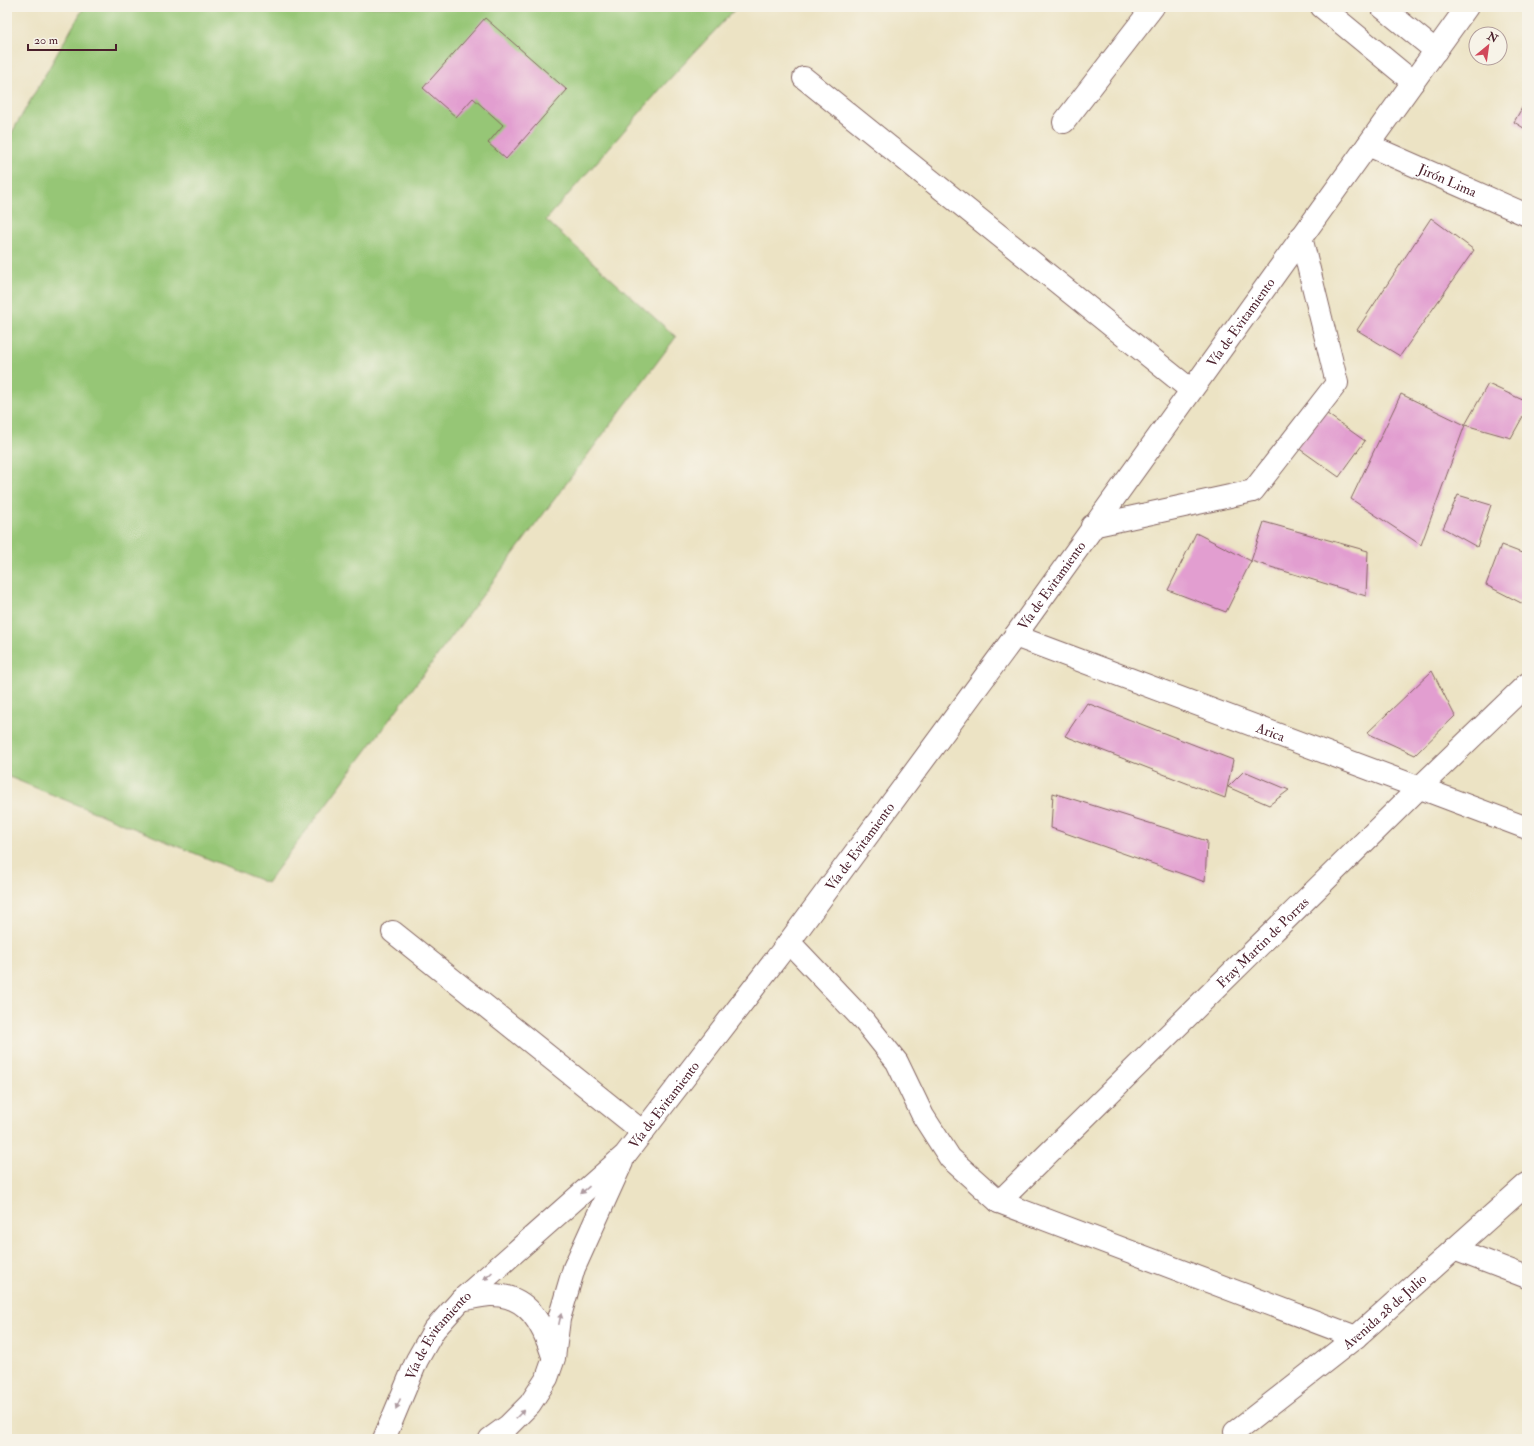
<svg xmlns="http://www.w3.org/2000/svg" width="1534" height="1446" viewBox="0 0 1534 1446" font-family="'IM FELL Double Pica',serif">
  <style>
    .green { fill: #96c676; stroke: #707250 }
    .building { fill: #e29ed0 }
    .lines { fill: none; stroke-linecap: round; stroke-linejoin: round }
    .minor-casing { stroke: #836461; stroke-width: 24 }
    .highway-casing { stroke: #836461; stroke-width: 24 }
    .minor { stroke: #fff; stroke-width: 22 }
    .highway { stroke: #fff; stroke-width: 22 }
    .oneway { fill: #ae9aa0 }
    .labels { text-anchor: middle; stroke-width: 3; stroke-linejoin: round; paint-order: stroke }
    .street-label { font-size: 14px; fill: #4a1f2b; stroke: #f7f3e8 }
  </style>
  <rect width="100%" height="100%" fill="#f7f3e8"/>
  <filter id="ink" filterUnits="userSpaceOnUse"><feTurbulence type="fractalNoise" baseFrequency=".025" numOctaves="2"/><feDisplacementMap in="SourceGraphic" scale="8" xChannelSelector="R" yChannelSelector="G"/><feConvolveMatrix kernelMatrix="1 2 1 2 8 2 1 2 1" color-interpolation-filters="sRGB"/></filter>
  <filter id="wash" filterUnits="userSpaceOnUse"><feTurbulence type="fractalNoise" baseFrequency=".012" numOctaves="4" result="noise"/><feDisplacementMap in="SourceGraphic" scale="16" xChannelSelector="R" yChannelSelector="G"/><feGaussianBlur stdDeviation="0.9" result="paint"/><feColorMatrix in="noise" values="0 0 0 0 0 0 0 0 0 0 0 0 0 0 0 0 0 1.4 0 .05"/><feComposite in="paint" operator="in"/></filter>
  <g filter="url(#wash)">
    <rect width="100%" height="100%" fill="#ece3c4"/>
    <polygon class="green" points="84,7 737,7 664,85 546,220 676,337 267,883 7,776 7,141"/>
    <g id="blocks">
      <g class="building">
        <polygon points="485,18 567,90 506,159 488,143 503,125 473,98 456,117 423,88"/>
        <polygon points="1527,99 1527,130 1514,122"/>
        <polygon points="1431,218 1474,250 1400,356 1357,330"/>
        <polygon points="1488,384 1527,402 1527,409 1511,438 1465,425"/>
        <polygon points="1401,394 1465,425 1421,545 1351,499"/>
        <polygon points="1309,401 1365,441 1339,477 1284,438"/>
        <polygon points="1458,495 1491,505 1477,547 1443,528"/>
        <polygon points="1264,522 1368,551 1366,596 1251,561"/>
        <polygon points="1196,533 1251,561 1226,612 1168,590"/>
        <polygon points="1501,545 1527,555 1527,606 1486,585"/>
        <polygon points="1432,671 1455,716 1415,755 1367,733"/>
        <polygon points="1087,703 1233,760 1225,798 1065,736"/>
        <polygon points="1244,771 1289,790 1269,805 1228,787"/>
        <polygon points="1053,793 1207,841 1205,882 1051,828"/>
      </g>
    </g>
  </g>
  <g filter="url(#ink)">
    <use href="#blocks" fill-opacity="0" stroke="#836461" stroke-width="1"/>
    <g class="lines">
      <g class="minor-casing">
        <g id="minor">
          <polyline points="1322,7 1413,82"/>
          <polyline points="1382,7 1436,51"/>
          <polyline points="804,78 1191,390"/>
          <polyline points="1064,122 1153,7"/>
          <path id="s1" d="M1368 145 1527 215"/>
          <polyline points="1092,526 1253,491 1337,383 1301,237"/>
          <path id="s2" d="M1015 636 1527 828"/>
          <polyline points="393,932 643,1132"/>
          <polyline points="789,942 865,1022 897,1062 923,1116 950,1158 999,1202 1356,1337"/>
          <path id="s3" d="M999 1202 1419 788 1527 684"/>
          <polyline points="1454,1249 1527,1277"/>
          <path id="s4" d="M1235 1432 1356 1337 1527 1184"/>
        </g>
      </g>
      <g class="highway-casing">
        <g id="highway">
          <path d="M461 1300C470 1298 480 1296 489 1295 528 1293 543 1325 553 1356"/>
          <path id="s5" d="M384 1439 417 1360 434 1330 461 1300 625 1155 789 942 1015 636 1467 7"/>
          <polyline points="490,1439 508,1426 530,1404 547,1378 554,1358 559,1319 574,1268 622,1162"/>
        </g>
      </g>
      <use href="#minor" class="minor"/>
      <use href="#highway" class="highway"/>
    </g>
    <defs><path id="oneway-solid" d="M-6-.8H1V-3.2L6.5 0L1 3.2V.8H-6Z"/></defs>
    <g class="oneway">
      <use href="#oneway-solid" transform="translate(585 1190) rotate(139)"/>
      <use href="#oneway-solid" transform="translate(488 1276) rotate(138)"/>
      <use href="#oneway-solid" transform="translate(560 1319) rotate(-78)"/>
      <use href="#oneway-solid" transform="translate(398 1404) rotate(114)"/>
      <use href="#oneway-solid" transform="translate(520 1414) rotate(-45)"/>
    </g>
  </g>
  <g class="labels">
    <g class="street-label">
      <text dy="5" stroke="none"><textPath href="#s1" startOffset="87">Jirón Lima</textPath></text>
      <text dy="5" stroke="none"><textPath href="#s5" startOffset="1415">Vía de Evitamiento</textPath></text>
      <text dy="5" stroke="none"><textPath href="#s5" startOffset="1091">Vía de Evitamiento</textPath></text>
      <text dy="5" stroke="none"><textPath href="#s2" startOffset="273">Arica</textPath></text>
      <text dy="5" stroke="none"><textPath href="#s5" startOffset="767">Vía de Evitamiento</textPath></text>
      <text dy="5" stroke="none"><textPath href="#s3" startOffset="370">Fray Martin de Porras</textPath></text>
      <text dy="5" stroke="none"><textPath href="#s5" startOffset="443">Vía de Evitamiento</textPath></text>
      <text dy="5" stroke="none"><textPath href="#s4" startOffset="192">Avenida 28 de Julio</textPath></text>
      <text dy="5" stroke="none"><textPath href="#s5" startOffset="118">Vía de Evitamiento</textPath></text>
    </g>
  </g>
  <rect width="1534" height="1446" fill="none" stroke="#f7f3e8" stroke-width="24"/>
  <g transform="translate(1488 46) rotate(29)"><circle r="19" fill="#f7f3e8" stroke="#b29e9c"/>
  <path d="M0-3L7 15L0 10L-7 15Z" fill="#d1495b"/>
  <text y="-6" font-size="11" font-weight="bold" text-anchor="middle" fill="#4a1f2b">N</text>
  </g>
  <path d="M28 44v6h88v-6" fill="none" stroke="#4a1f2b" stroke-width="2"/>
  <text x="34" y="44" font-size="12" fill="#4a1f2b" stroke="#f7f3e8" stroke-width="3" paint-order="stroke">20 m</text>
</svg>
